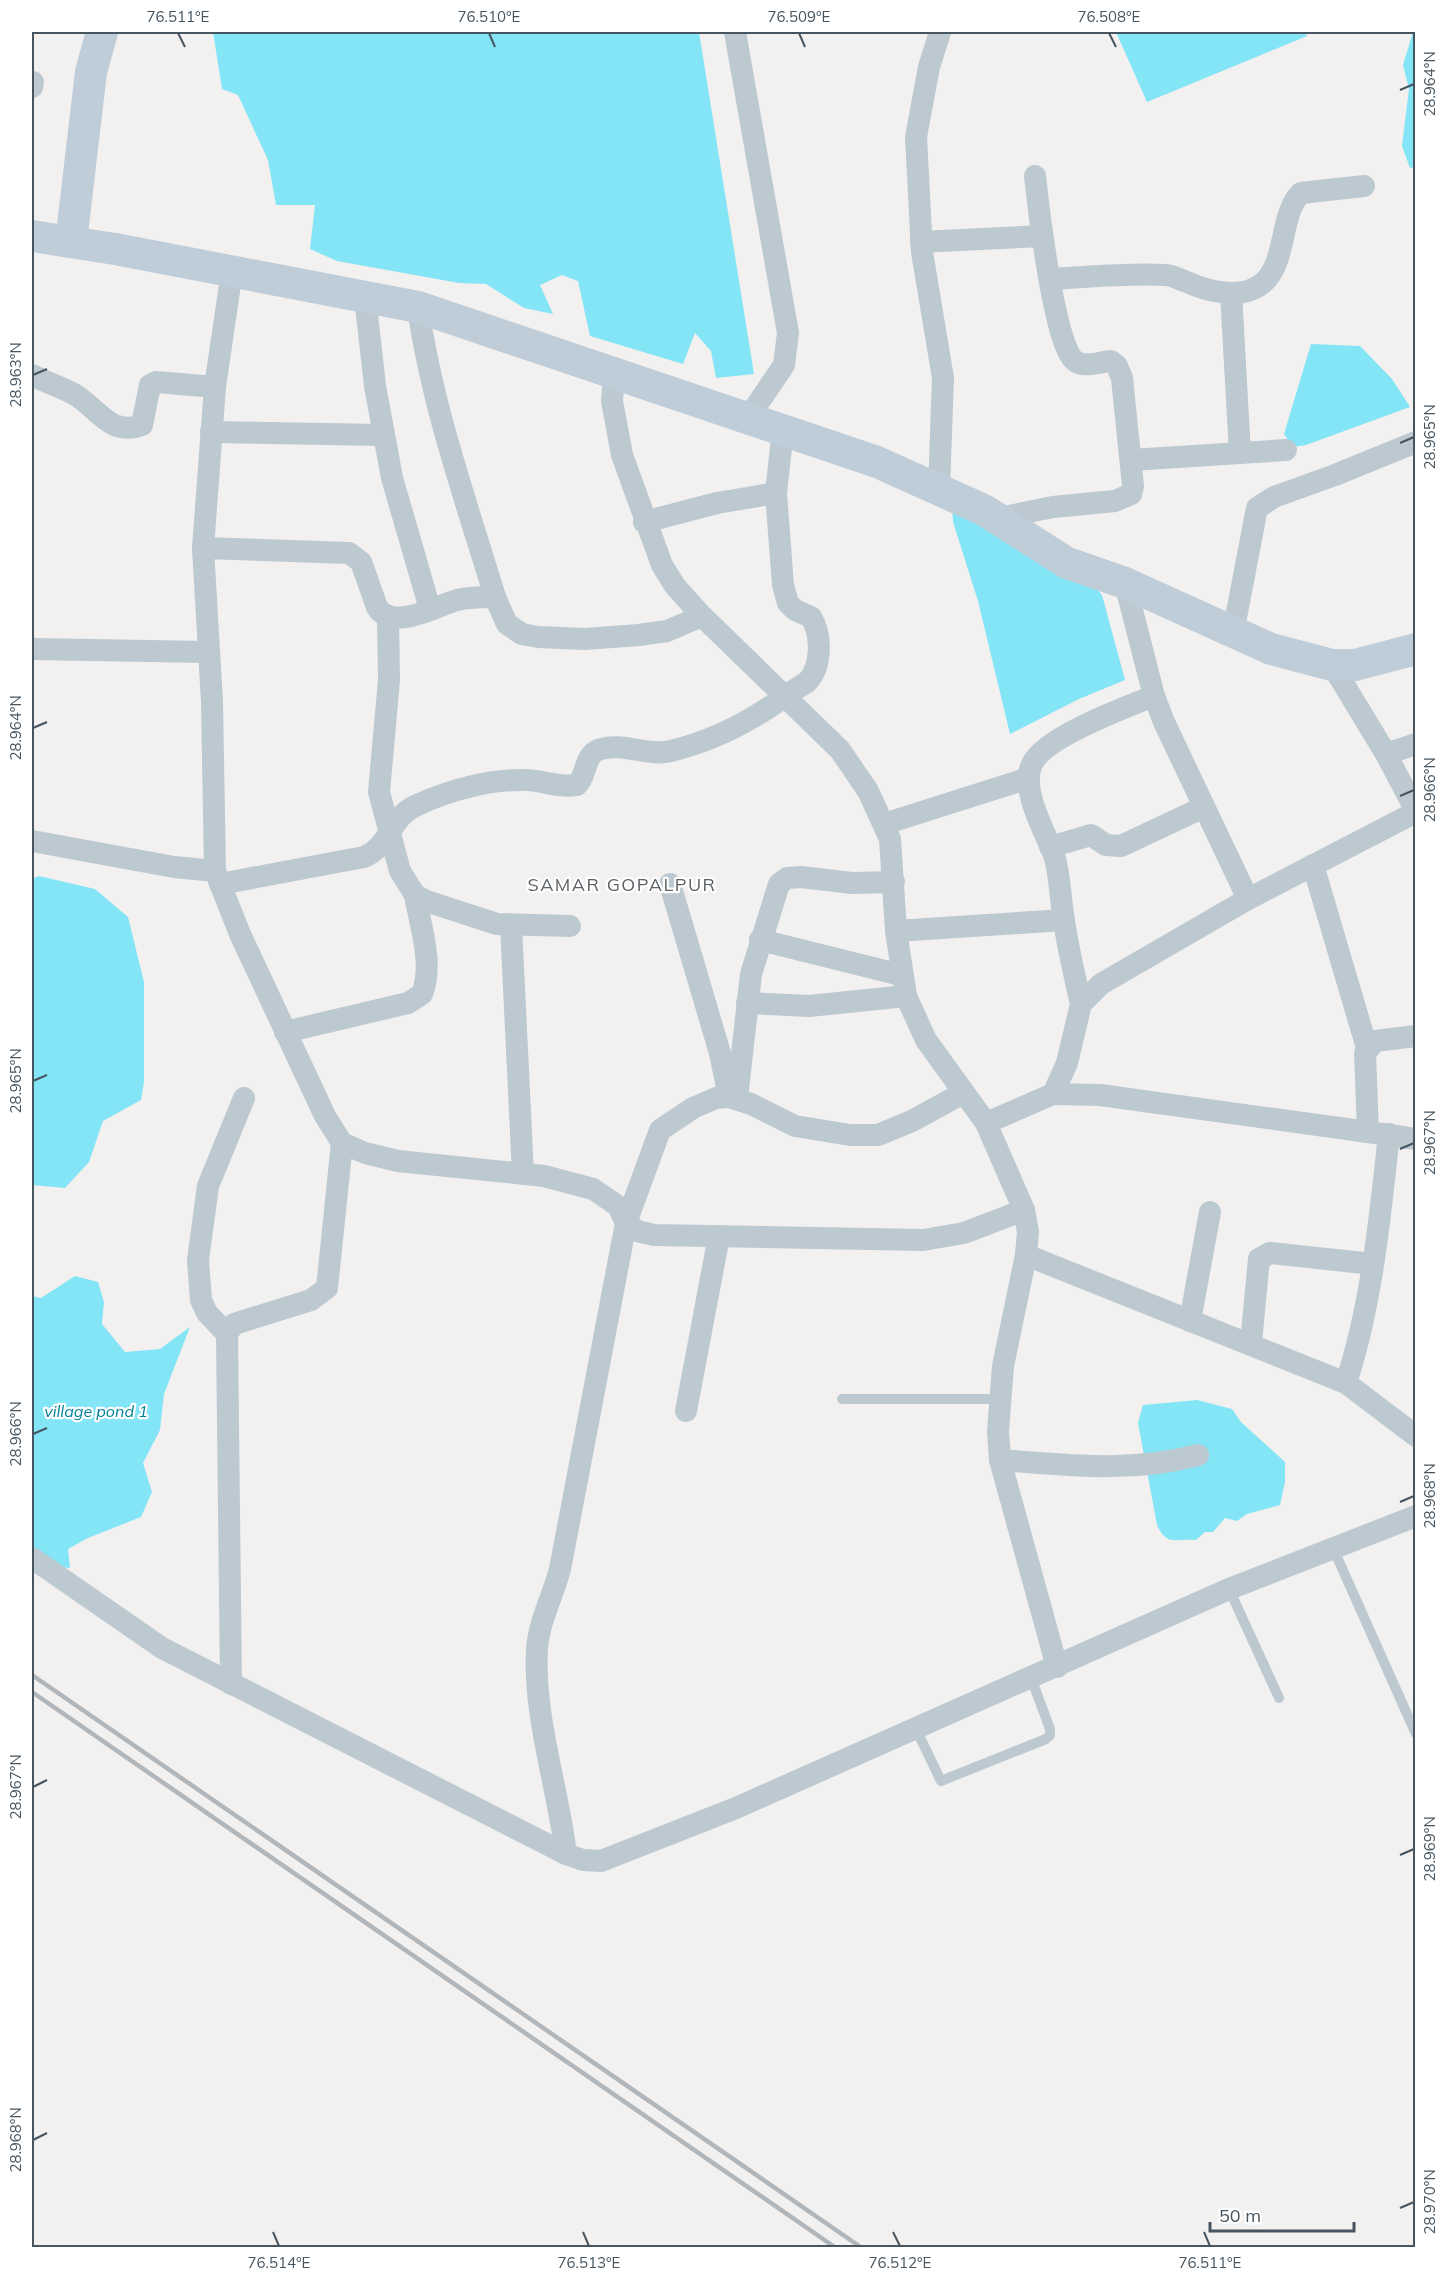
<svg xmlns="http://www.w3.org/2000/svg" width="1447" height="2279" viewBox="0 0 1447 2279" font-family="Mulish,sans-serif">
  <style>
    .water { fill: #83e5f5 }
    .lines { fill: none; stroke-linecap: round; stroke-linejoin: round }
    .lane { stroke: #bcc9d1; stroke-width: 10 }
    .street { stroke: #bcc9d1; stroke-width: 22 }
    .secondary { stroke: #bfcdd9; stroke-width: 32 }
    .rail { stroke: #b1b6bb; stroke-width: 4.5 }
    .ticks { fill: none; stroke: #465560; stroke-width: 2 }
    .labels { text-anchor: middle; stroke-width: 4.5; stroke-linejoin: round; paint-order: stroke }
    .water-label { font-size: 16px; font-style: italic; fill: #038297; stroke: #fff }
    .quarter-label { font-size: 18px; letter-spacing: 1.5px; fill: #5c6166; stroke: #fff }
    .neatline { fill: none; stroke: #465560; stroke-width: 2 }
    .ticks-label { font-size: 15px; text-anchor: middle; fill: #465560 }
  </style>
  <rect width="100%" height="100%" fill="#f3f0f0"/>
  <g class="water">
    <polygon points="213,32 699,32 754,374 716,378 711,351 695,333 683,364 590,336 578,281 562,275 540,285 553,314 524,308 486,284 459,283 337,261 310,249 315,205 276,205 268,160 238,95 222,89"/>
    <polygon points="1116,32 1305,32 1307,36 1147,102"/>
    <polygon points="1413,32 1416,32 1416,167 1410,168 1402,146 1409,89 1403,65"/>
    <polygon points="1311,344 1360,346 1392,379 1410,407 1306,445 1293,447 1284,434"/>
    <polygon points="952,503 1092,583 1102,595 1125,680 1079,699 1010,734 978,601 953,522"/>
    <polygon points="39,876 95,889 128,917 144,982 144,1082 141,1100 103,1121 89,1162 65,1188 32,1185 32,879"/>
    <polygon points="75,1276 98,1282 104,1302 102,1324 125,1352 160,1349 190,1327 164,1394 160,1430 143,1463 152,1492 141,1517 88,1538 68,1549 70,1568 51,1566 32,1555 32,1296 41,1298"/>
    <path d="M1197 1400 1232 1409 1241 1422 1285 1462V1482L1280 1505 1247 1514 1237 1521 1225 1518 1213 1532H1205L1196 1540C1175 1538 1167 1547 1157 1525L1138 1423 1143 1405Z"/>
  </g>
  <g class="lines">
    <g class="lane">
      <polyline points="842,1399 1000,1399"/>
      <polyline points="1333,1548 1416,1734"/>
      <polyline points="1229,1589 1279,1698"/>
      <polyline points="916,1729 941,1781 1046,1739 1050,1735 1050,1729 1031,1678"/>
    </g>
    <g class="street">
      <polyline points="735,32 788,333 784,365 748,418"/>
      <polyline points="32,87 33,82"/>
      <polyline points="921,242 1042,236"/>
      <polyline points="232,271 215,387 203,548 212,702 215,871 240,934 325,1116 342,1143 365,1153 398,1161 544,1176 593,1189 618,1206 626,1223 637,1231 654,1235 923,1240 964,1233 1024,1210"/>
      <path d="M1050 279C1089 277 1127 273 1165 275 1173 275 1180 280 1187 282 1209 292 1245 301 1265 281 1287 259 1280 213 1301 193L1364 186"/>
      <polyline points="1231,293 1240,453"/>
      <polyline points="365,297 375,386 392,478 430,609"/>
      <path d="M418 307C432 406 466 501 495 597L507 624 522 634 538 637 585 639 639 635 667 631 702 616"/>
      <polyline points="614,374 612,401 622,455 662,565 675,586 702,616 840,750 868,791 890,839 896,931 906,996 926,1040 986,1123 1024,1210 1028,1232 1026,1255 1003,1366 998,1431 1000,1460 1057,1667"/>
      <path d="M32 375C45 382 61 387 74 394 98 408 110 437 142 425L150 385 156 382 215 387"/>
      <polyline points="211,432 383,435"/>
      <polyline points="1131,460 1286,450"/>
      <polyline points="939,489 943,378 922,252 916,137 929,67 940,32"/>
      <path d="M999 518 1053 507 1115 501 1131 494 1133 486 1122 378 1117 366 1111 361C1100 362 1084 368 1075 361 1055 349 1038 205 1035 176"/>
      <polyline points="644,522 717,503 776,493"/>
      <path d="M203 548 349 553 361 562 377 607C392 632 436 606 457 600 470 597 483 597 495 597"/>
      <polyline points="1125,583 1154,696 1164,722 1248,899"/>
      <polyline points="388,616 389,680 379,792 400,871 415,895 426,901 497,924 570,926"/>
      <polyline points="1233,633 1257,508 1274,497 1335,475 1416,442"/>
      <polyline points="32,649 207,652"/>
      <polyline points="1332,665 1386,754 1416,811"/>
      <polyline points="1386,754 1416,744"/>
      <polyline points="884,824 1029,778"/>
      <polyline points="32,841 174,867 215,871"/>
      <polyline points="1050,847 1091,835 1106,845 1121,846 1204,807"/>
      <polyline points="1313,865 1367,1048"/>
      <path d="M220 884 364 857C391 845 390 818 415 806 449 790 490 779 527 780 544 781 560 788 577 785 587 775 584 756 598 750 622 741 647 757 671 751 704 743 737 728 765 710 779 701 792 691 807 682 822 667 822 635 811 617L795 610 788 603 783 585 776 493 783 429"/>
      <polyline points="670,884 720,1053 729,1097"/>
      <polyline points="511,926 523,1174"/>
      <polyline points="896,931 1064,920"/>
      <polyline points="760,940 901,975"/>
      <polyline points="747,1003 809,1006 906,996"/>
      <path d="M1081 1004C1074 974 1067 944 1063 914 1060 895 1060 874 1054 855 1045 831 1020 790 1032 764 1044 737 1126 707 1154 696"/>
      <path d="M285 1032 408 1003 422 994C434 964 420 925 415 895"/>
      <polyline points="1416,1036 1375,1041 1365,1053 1368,1132 1416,1139"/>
      <polyline points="1053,1094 1100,1095 1368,1132"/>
      <polyline points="737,1098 751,974 779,884 787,878 801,877 852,883 894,882"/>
      <polyline points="986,1123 1053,1094 1067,1063 1081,1004 1101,984 1248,899 1416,812"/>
      <polyline points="1026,1255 1346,1383 1416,1436"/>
      <polyline points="1190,1321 1210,1212"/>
      <polyline points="227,1334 207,1313 201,1300 198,1260 208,1186 244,1098"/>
      <polyline points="1251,1343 1259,1259 1270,1253 1373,1264"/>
      <path d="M1346 1383C1372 1303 1380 1218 1389 1134"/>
      <polyline points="686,1411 719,1236"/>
      <path d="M1000 1460C1070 1465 1130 1473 1198 1455"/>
      <polyline points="32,1558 162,1648 566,1854 583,1860 601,1861 736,1808 1229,1589 1416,1516"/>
      <polyline points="231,1684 227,1334 234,1324 311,1300 327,1288 342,1143"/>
      <path d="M566 1854C558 1788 533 1715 537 1649 539 1621 553 1596 560 1569L626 1223 660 1130 693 1108 716 1098 729 1097 751 1104 795 1126 850 1135H878L912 1121 963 1093"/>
    </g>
    <g class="secondary">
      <polyline points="32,236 115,249 418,307 877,462 984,510 1067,563 1125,583 1271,649 1332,665 1355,665 1416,649"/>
      <polyline points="71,242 91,72 102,32"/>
    </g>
    <g class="rail">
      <polyline points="32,1675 862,2248"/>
      <polyline points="32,1692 836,2248"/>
    </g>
  </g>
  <path class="ticks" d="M178 33 185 47M489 33 495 47M799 33 805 47M1109 33 1116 47M1400 90 1414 84M33 375 47 369M1400 443 1414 437M33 728 47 722M1400 796 1414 790M33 1081 47 1075M1400 1149 1414 1143M33 1434 47 1428M1400 1502 1414 1496M33 1787 47 1780M1400 1855 1414 1849M33 2140 47 2133M1400 2208 1414 2202M273 2232 279 2246M583 2232 589 2246M893 2232 900 2246M1204 2232 1210 2246"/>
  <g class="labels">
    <g class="water-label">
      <text x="96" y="1417">village pond 1</text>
    </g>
    <g class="quarter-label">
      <text x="622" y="891">SAMAR GOPALPUR</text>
    </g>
  </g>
  <rect width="1447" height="2279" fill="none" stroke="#ffffff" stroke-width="66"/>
  <path d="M1210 2222v9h144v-9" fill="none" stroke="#465560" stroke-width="3"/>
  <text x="1219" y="2222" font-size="18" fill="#465560" stroke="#ffffff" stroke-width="4.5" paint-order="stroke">50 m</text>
  <rect x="33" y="33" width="1381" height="2213" class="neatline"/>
  <g class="ticks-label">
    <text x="178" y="22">76.511°E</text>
    <text x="489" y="22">76.510°E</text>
    <text x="799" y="22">76.509°E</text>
    <text x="1109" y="22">76.508°E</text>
    <text transform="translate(1430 84) rotate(-90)" y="5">28.964°N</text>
    <text transform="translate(16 375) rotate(-90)" y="5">28.963°N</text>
    <text transform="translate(1430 437) rotate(-90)" y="5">28.965°N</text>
    <text transform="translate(16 728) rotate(-90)" y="5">28.964°N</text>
    <text transform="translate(1430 790) rotate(-90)" y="5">28.966°N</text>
    <text transform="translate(16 1081) rotate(-90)" y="5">28.965°N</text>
    <text transform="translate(1430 1143) rotate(-90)" y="5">28.967°N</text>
    <text transform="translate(16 1434) rotate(-90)" y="5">28.966°N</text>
    <text transform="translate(1430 1496) rotate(-90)" y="5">28.968°N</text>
    <text transform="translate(16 1787) rotate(-90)" y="5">28.967°N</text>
    <text transform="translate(1430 1849) rotate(-90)" y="5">28.969°N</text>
    <text transform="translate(16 2140) rotate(-90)" y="5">28.968°N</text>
    <text transform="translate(1430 2202) rotate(-90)" y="5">28.970°N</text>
    <text x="279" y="2268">76.514°E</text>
    <text x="589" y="2268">76.513°E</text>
    <text x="900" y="2268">76.512°E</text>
    <text x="1210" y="2268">76.511°E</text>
  </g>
</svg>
